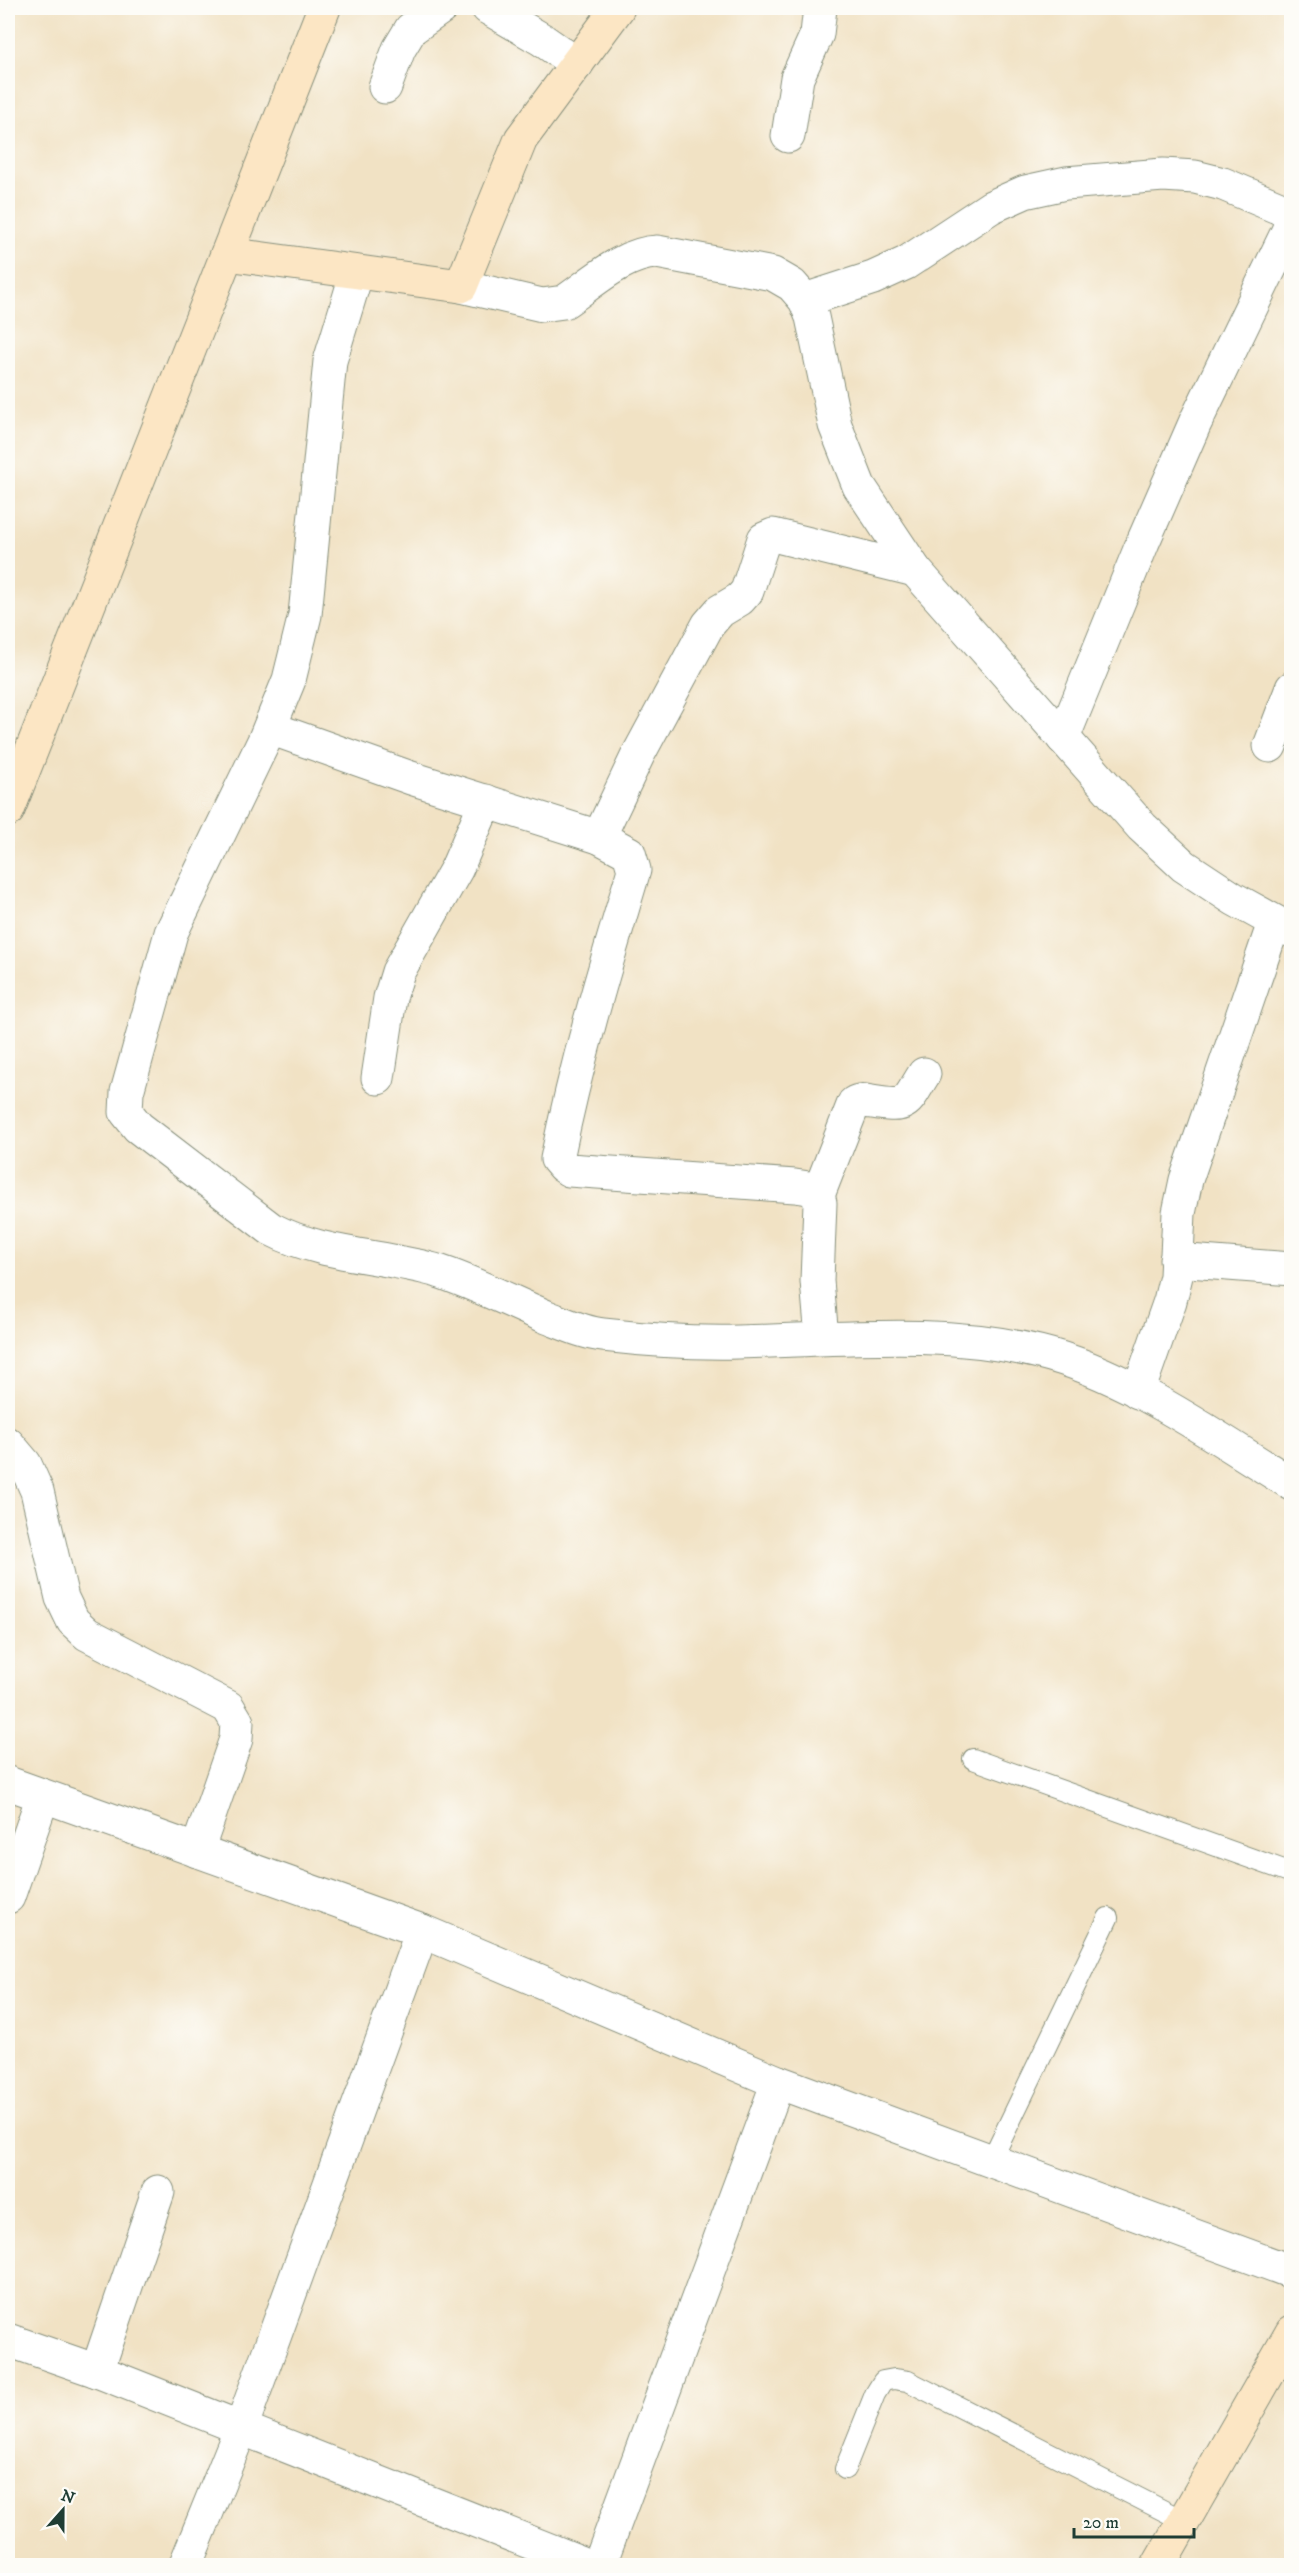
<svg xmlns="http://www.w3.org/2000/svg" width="1299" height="2573" viewBox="0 0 1299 2573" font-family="'IM FELL DW Pica',serif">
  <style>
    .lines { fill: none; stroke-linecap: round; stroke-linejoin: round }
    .lane-casing { stroke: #88907c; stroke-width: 22 }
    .street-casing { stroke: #88907c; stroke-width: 35 }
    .secondary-casing { stroke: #88907c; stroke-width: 35 }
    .lane { stroke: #fff; stroke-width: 20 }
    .street { stroke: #fff; stroke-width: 33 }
    .secondary { stroke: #fce6c4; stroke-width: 33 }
  </style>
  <rect width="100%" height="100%" fill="#fdfcf7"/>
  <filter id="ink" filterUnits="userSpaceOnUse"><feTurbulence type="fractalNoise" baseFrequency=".0167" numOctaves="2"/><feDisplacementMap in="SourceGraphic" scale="12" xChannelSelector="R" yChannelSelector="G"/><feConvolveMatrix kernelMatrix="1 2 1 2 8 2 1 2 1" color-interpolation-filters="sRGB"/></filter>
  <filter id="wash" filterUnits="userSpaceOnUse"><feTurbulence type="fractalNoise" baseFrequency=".008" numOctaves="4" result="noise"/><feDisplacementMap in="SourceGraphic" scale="24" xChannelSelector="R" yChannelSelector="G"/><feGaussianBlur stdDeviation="1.35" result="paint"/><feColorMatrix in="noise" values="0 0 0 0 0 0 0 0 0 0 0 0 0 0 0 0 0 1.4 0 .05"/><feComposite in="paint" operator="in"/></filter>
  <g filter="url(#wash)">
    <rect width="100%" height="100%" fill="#f1e2c4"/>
  </g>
  <g filter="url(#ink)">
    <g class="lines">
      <g class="lane-casing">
        <g id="lane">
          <polyline points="973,1759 1292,1873"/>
          <polyline points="991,2161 1108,1918"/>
          <polyline points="845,2469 875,2394 883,2381 894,2379 908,2381 1184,2521"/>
        </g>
      </g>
      <g class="street-casing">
        <g id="street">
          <polyline points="488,8 541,39 577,64"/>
          <polyline points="385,87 399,49 411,29 441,8"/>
          <polyline points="788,136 797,78 817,34 820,8"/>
          <path d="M357 272 330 361 305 615 289 680 264 741 171 933 127 1092 126 1112 138 1127 271 1229C323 1256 383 1255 438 1271 475 1283 511 1302 547 1317 565 1324 584 1333 603 1335 647 1340 694 1343 738 1342 839 1340 939 1328 1039 1352 1126 1373 1215 1437 1292 1484"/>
          <path d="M461 286 542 305 564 302C591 284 623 253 657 252L773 274 792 285 805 300 812 317 835 425 859 486 915 570 1142 827 1184 866 1234 899 1292 931"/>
          <polyline points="805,300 873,278 906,263 991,207 1025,192 1066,183 1163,175 1195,177 1223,184 1282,209 1290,216 1289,229 1195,423 1143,542 1063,738"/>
          <path d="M270 728 411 778 599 837 629 853 634 870C605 967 577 1059 557 1159L563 1166 569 1170 795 1186 809 1188 818 1195 820 1203 817 1281 822 1338"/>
          <polyline points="1270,746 1292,688"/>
          <polyline points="599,837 638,755 708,625 720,611 740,599 747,591 764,539 773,535 915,570"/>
          <polyline points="378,1078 390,998 398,972 457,868 486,801"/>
          <path d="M818 1195 854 1103C860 1099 865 1101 872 1102 910 1108 905 1104 924 1074"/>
          <polyline points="1176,1260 1292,1269"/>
          <polyline points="1138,1392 1170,1301 1176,1276 1179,1213 1186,1180 1274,923"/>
          <polyline points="8,1444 25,1464 37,1491 62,1598 73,1621 87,1634 228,1707 237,1722 236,1739 197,1851"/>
          <polyline points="8,1783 422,1931 778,2082 1292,2272"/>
          <polyline points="8,1897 43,1796"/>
          <polyline points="8,2340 97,2371 590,2566"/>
          <polyline points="97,2371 158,2192"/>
          <polyline points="185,2566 241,2428 422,1931"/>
          <polyline points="599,2566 778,2082"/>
        </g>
      </g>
      <g class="secondary-casing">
        <g id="secondary">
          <polyline points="227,254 461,286 521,139 618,8"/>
          <polyline points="8,810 324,8"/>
          <polyline points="1158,2566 1292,2332"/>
        </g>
      </g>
      <use href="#lane" class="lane"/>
      <use href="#street" class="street"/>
      <use href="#secondary" class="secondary"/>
    </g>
  </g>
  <rect width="1299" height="2573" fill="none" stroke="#fdfcf7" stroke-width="30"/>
  <g transform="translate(63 2510) rotate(21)" stroke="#fdfcf7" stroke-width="4.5" paint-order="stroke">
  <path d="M0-4.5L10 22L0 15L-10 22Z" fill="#1f3d34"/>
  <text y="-9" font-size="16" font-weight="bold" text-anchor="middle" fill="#1f3d34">N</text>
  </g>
  <path d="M1074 2528v9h120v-9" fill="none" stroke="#1f3d34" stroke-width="3"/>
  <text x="1083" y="2528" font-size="18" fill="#1f3d34" stroke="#fdfcf7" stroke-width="4.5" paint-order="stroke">20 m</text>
</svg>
